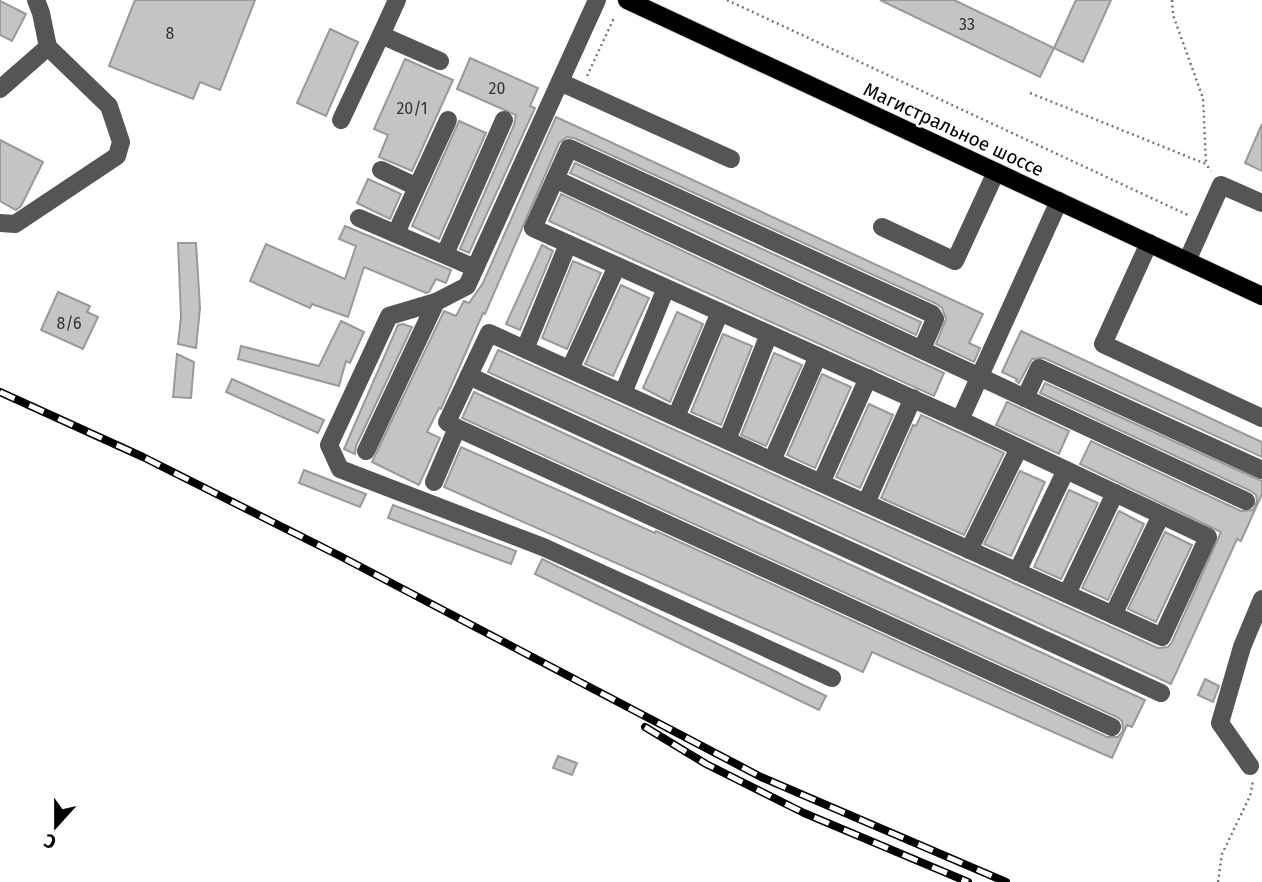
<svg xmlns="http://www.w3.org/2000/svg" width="1262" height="882" viewBox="0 0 1262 882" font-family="'Fira Sans',sans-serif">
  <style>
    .building { fill: #c4c4c4; stroke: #999; stroke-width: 2 }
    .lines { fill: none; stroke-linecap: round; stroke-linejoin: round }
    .major-casing { stroke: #dbdbdb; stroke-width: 20 }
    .path { stroke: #777; stroke-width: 2.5; stroke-dasharray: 2 3.5; stroke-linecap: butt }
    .minor { stroke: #555; stroke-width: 18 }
    .major { stroke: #000; stroke-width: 18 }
    .rail-casing { stroke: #000; stroke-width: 8 }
    .rail { stroke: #fff; stroke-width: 5; stroke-dasharray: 16; stroke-linecap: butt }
    .labels { text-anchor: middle; stroke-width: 5; stroke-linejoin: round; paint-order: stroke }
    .number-label { font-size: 16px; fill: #313131 }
    .street-label { font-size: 19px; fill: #000; stroke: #fff }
  </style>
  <rect width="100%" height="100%" fill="#fff"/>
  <g class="building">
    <polygon points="135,0 255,0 220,90 200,82 193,99 109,66"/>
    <polygon points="880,0 954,0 1054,48 1040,77"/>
    <polygon points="1076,0 1111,0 1083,62 1054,48"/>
    <polygon points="0,1 26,14 12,41 0,35"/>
    <polygon points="330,29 358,42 326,116 297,103"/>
    <polygon points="470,58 538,88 530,106 535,108 469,253 460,249 514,125 516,115 457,89"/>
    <polygon points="405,59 453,80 412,171 379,157 388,135 374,129"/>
    <polygon points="556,117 983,314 969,343 980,348 974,362 936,344 946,319 942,308 937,304 574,138 567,137 559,143 485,314 483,313 441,409 439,408 427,432 440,438 419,485 372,462 444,311 456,316 464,301 469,303 483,283"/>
    <polygon points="459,121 486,133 439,239 412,226"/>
    <polygon points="1262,124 1262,171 1245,163"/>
    <polygon points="0,140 43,162 21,206 16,210 0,201"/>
    <polygon points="575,163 921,322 916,335 570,173"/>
    <polygon points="368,179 401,194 390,219 357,203"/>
    <polygon points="561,194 944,373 934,396 549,221"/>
    <polygon points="345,226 451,270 446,283 436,279 429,292 426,293 364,267 348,317 312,304 310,308 250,281 266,244 345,279 356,246 339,239"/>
    <polygon points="178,243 196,243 200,308 196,348 178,344 181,317"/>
    <polygon points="542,245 553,251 520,330 506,324"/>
    <polygon points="573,261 601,273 567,349 542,338"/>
    <polygon points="621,285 649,298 613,376 585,364"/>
    <polygon points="58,292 90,306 87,312 98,317 83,349 41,330"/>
    <polygon points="677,312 703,324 670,402 643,388"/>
    <polygon points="341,321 364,332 350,363 346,361 339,386 238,359 241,346 319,366"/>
    <polygon points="403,324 412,327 356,446 355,454 344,449 398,325"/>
    <polygon points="1021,331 1262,442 1262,457 1044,358 1032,359 1019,383 1016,381 1017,379 1002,372"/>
    <polygon points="723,334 752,346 721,425 691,412"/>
    <polygon points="498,350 1158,648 1168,647 1172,642 1221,532 1080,464 1091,441 1241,511 1253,510 1257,501 1256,495 1251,491 1040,393 1045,383 1262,481 1262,494 1241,541 1237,539 1171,684 488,372"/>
    <polygon points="774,353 802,365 766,446 741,435"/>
    <polygon points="177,354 194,362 191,398 173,397"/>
    <polygon points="822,374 851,387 815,468 787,455"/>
    <polygon points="232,379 324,420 318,433 226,392"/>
    <polygon points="474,392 1145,700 1132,727 1127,725 1112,758 872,652 863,672 444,487 461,447 655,533 656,531 1107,737 1118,737 1123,731 1122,721 1117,717 462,418"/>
    <polygon points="1007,402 1069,431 1059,454 996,425"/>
    <polygon points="869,404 893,415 860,488 836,477"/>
    <polygon points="921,415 1004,453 964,535 881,498 913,425 916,426"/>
    <polygon points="304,470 366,494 360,507 299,483"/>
    <polygon points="1020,471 1045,482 1011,556 984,544"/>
    <polygon points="1069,490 1098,503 1061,579 1034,567"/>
    <polygon points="393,505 516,551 511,564 388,518"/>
    <polygon points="1119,511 1144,524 1108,600 1082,588"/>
    <polygon points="1165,532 1192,545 1156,622 1128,609"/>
    <polygon points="542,559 826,696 819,710 535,574"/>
    <polygon points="1205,679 1219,686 1213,702 1198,695"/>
    <polygon points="558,756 577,763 572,775 553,768"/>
  </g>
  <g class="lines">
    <g class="major-casing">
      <polyline id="major" points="627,0 1262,296"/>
    </g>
    <g class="path">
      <polyline points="727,0 1190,216"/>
      <polyline points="1172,0 1173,15 1203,98 1206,164"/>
      <polyline points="587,76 614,18"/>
      <polyline points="1030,93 1206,164 1211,171"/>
      <polyline points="1218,882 1222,854 1250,796 1253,781"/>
    </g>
    <g class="minor">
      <polyline points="397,0 381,35 440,61"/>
      <polyline points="560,82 731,159"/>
      <polyline points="0,89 48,47"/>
      <polyline points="341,120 381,35"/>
      <polyline points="381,170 417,187"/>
      <polyline points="555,179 1246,501"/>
      <polyline points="359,218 475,268"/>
      <polyline points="0,223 15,224 117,156 121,142 109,106 48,47 41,13 36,0"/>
      <polyline points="882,227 955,261 996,172"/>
      <polyline points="396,233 448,120"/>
      <polyline points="1149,243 1103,344 1262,418"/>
      <polyline points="445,254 504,120"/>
      <polyline points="1187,261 1221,185 1262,203"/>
      <polyline points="436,302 389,316 329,445 340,469 543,547 832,678"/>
      <polyline points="525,349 568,244"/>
      <polyline points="570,369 617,266"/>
      <polyline points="469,376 1161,693"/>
      <polyline points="623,393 666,288"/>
      <polyline points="1025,398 1039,368 1262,470"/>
      <polyline points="676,417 720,312"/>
      <polyline points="960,420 1059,201"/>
      <polyline points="457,428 1112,727"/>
      <polyline points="727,440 769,334"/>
      <polyline points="366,451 436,302 467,286 597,0"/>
      <polyline points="772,461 818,356"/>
      <polyline points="434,482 457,428 447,422 489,333 1162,637 1208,537 960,420 533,228 569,148 932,314 935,319 922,349"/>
      <polyline points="821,483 868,378"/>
      <polyline points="866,503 913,398"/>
      <polyline points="969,550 1019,448"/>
      <polyline points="1017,572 1066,470"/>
      <polyline points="1067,594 1115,493"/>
      <polyline points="1113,615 1161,515"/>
      <polyline points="1250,766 1220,723 1242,647 1262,599"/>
    </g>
    <use href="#major" class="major"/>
    <g class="rail-casing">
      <g id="rail">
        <polyline points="0,392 143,457 340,556 761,777 1006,882"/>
        <polyline points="645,727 706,764 804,813 968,882"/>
      </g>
    </g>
    <use href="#rail" class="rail"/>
  </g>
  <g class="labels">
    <g class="number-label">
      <text x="967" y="30">33</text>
      <text x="170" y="39">8</text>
      <text x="497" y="94">20</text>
      <text x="412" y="114">20/1</text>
      <text x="69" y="329">8/6</text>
    </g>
    <g class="street-label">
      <text transform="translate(954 129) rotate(25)" y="7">Магистральное шоссе</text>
    </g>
  </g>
  <g transform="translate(56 826) rotate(201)" stroke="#ffffff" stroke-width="5" paint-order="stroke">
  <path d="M0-5L12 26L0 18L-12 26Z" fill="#000000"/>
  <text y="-10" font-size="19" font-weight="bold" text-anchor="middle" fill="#000000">С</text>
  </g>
</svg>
